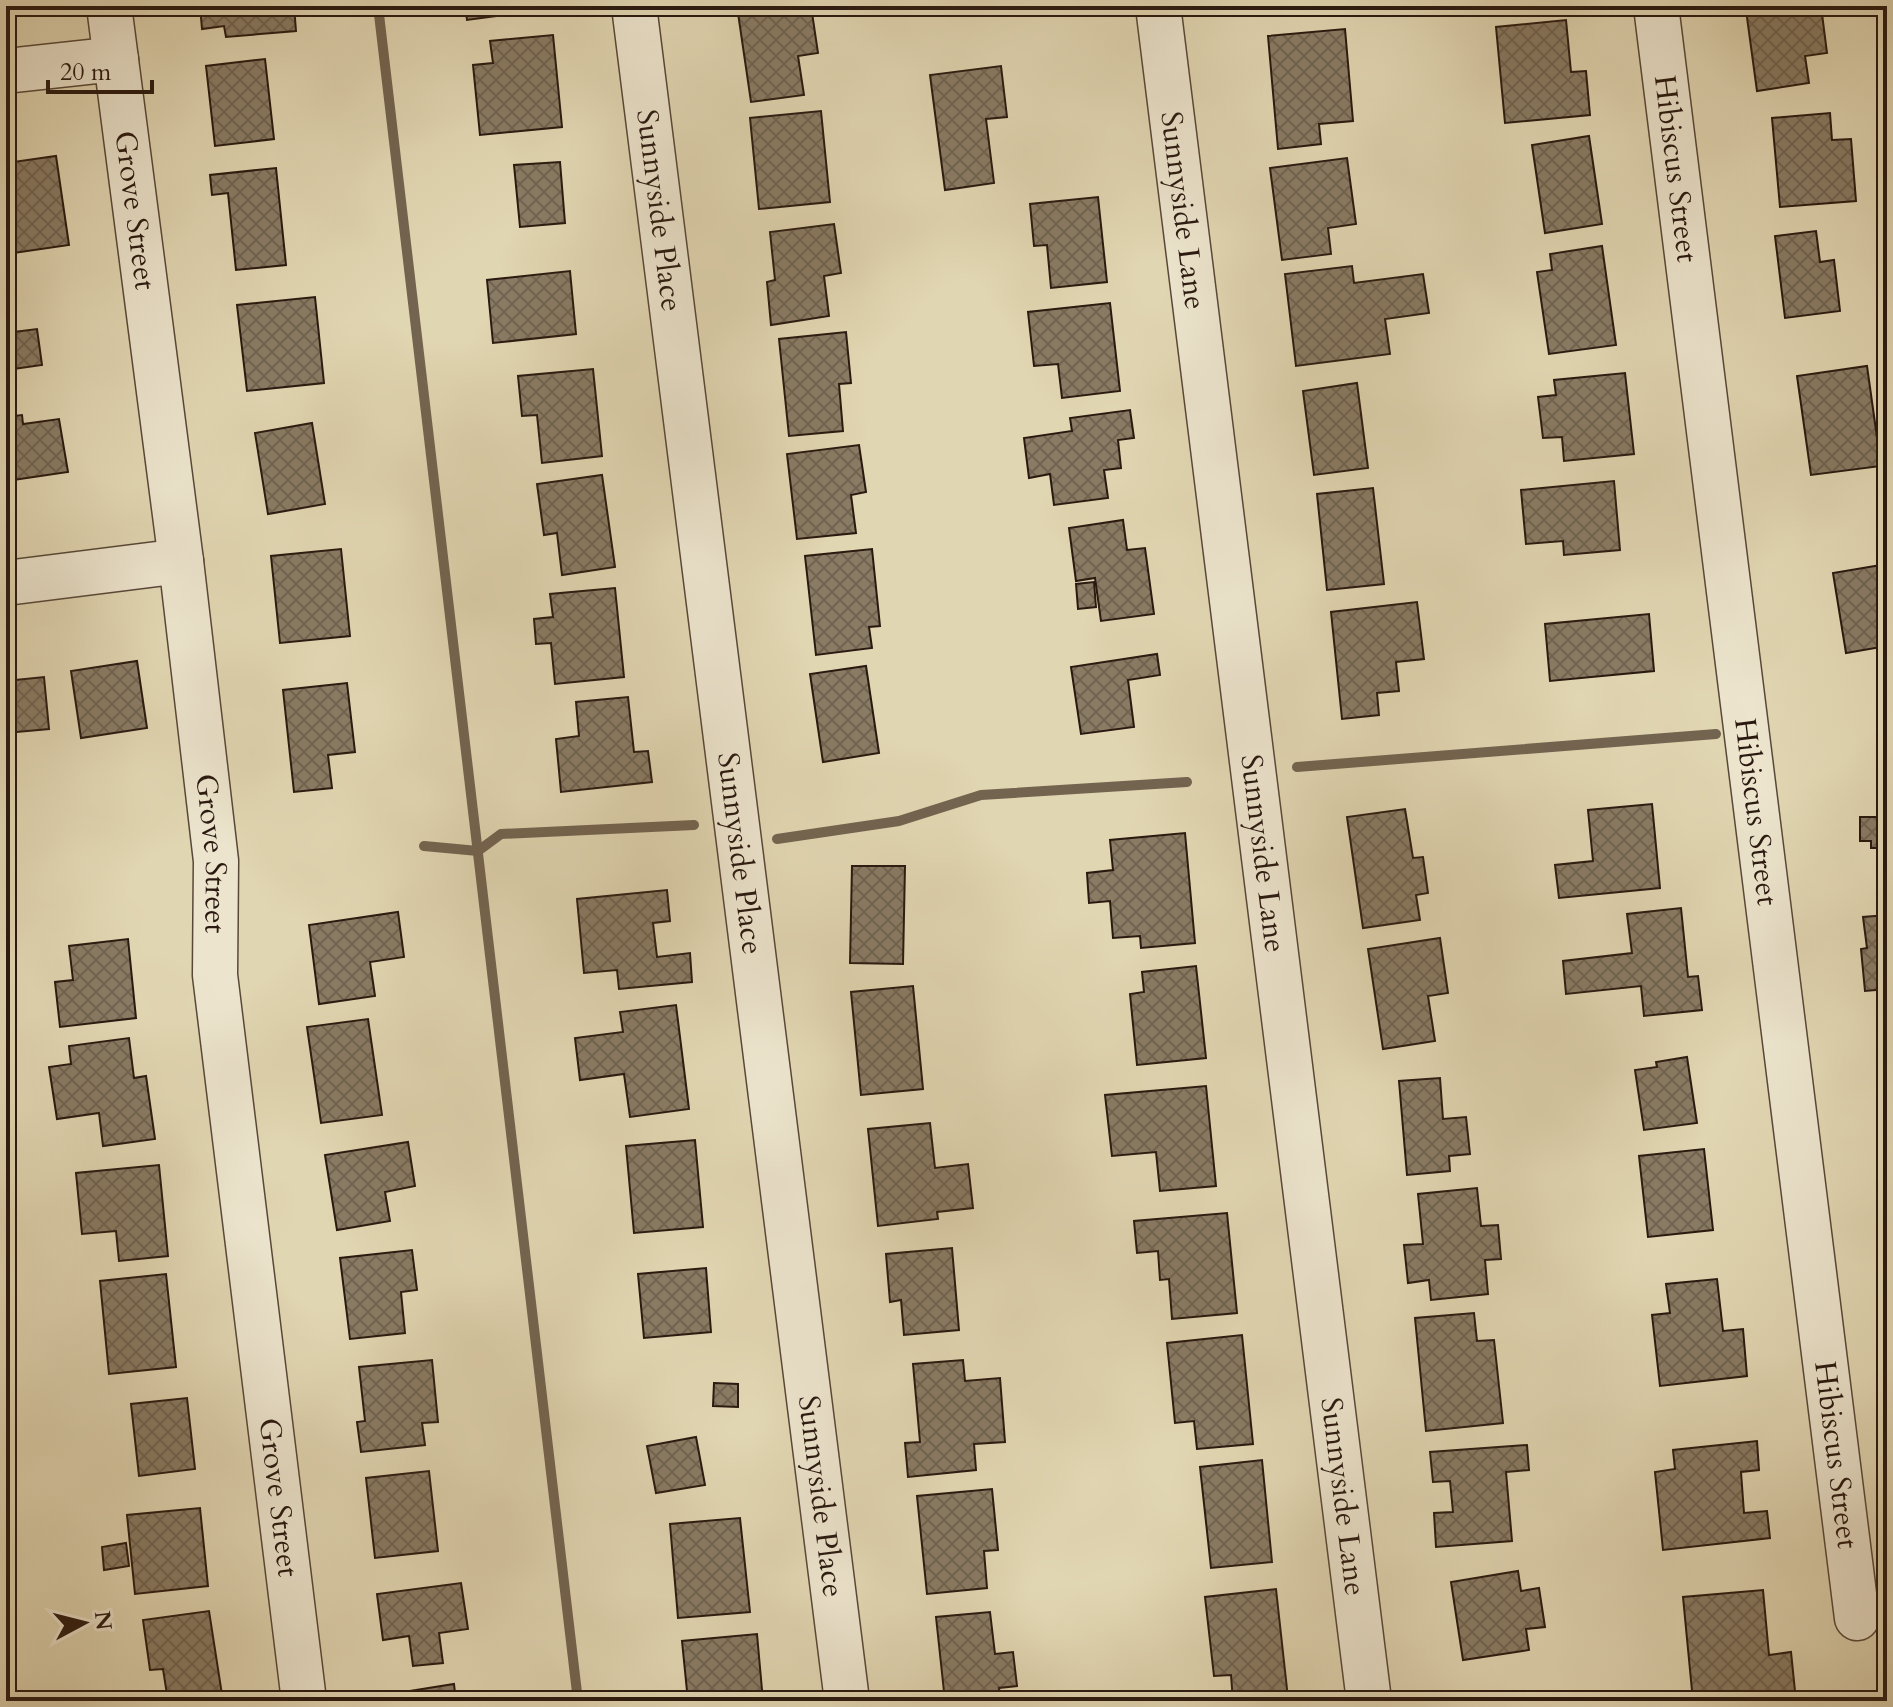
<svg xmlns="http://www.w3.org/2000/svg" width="1893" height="1707" viewBox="0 0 1893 1707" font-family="Cardo,serif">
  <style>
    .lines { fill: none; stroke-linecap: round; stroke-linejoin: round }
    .stream { stroke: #736450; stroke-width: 10 }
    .building { fill: url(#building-cross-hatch); stroke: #2a1910; stroke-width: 2 }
    .minor-casing { stroke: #584838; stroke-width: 47 }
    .minor { stroke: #ece4cd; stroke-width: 44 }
    .labels { text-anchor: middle; stroke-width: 6; stroke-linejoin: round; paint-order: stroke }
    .street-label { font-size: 30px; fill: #2a1910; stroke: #ece4cd }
  </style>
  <defs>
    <pattern id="building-cross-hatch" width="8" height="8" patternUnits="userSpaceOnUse" patternTransform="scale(2)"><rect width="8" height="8" fill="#897b64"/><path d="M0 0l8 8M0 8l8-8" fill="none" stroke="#706451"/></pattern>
  </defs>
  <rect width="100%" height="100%" fill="#e1d6b2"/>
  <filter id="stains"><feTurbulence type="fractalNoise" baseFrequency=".0025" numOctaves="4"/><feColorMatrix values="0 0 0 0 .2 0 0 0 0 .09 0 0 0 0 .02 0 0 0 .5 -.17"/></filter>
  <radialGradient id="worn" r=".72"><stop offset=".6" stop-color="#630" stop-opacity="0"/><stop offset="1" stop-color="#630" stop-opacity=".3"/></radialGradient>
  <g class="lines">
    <g class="stream">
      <polyline points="378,6 578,1701"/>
      <polyline points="1297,767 1716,734"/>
      <polyline points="777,839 899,821 981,795 1187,782"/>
      <polyline points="424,846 478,851 501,834 694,825"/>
    </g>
  </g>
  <g class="building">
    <polygon points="200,6 294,6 296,31 226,37 224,26 202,29"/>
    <polygon points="465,6 563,6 564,7 467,20"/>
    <polygon points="786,6 811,6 818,53 798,56 804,95 751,102 738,13"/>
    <polygon points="1775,6 1821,6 1827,53 1805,56 1809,83 1757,91 1746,10"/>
    <polygon points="1566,20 1571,72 1586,71 1590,115 1505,123 1496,27"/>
    <polygon points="1345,29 1353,121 1319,124 1321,144 1278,149 1268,36"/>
    <polygon points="553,35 562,127 480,135 473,65 493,63 490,41"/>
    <polygon points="265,59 274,139 215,146 206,66"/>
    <polygon points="1001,66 1007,117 986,119 994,183 945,190 930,75"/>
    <polygon points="821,111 830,202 759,209 750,118"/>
    <polygon points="1830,113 1832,140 1851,139 1856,201 1780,207 1772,118"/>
    <polygon points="1589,136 1602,224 1545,233 1532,145"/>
    <polygon points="56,156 69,245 6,254 6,163"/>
    <polygon points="1347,158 1356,224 1328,228 1331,254 1282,260 1270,168"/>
    <polygon points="560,162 565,223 520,227 514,165"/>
    <polygon points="276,168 286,265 236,270 228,193 212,195 210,175"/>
    <polygon points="1098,197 1107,282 1051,288 1047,245 1034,246 1030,204"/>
    <polygon points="834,224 841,273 824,276 829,316 771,325 767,282 775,280 770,232"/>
    <polygon points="1816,231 1820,262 1834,260 1840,311 1785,318 1775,236"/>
    <polygon points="1602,246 1616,345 1549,354 1537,272 1552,270 1550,254"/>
    <polygon points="1352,266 1354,283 1423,274 1429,313 1385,319 1390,354 1296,366 1285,274"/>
    <polygon points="570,271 576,334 493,343 487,280"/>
    <polygon points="315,297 324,383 247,391 237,305"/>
    <polygon points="1110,303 1120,391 1062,398 1058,364 1034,366 1028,312"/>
    <polygon points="37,329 42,365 6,370 6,333"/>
    <polygon points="846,332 851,383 839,384 843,431 789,436 779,339"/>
    <polygon points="1867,366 1881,466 1811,475 1797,376"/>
    <polygon points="593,369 602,456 542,463 537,415 522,416 518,376"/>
    <polygon points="1625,373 1634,454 1564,461 1562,437 1543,438 1538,397 1556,395 1554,380"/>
    <polygon points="1357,383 1368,468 1314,475 1303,391"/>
    <polygon points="1130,410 1134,438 1118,440 1121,468 1104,470 1108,498 1054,505 1050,474 1029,478 1024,438 1072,431 1070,418"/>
    <polygon points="22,415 23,424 59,419 68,472 6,481 6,417"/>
    <polygon points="312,423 325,504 268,514 255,433"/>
    <polygon points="859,445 866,492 851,495 856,533 797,539 787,454"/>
    <polygon points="602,475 615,567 562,575 557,533 544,535 537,484"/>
    <polygon points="1614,481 1620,550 1564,555 1563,541 1526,544 1521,490"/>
    <polygon points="1373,488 1384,584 1327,590 1317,494"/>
    <polygon points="1123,520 1127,550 1145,548 1154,614 1101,621 1095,578 1076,581 1069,528"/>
    <polygon points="341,549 350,636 280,643 271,556"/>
    <polygon points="872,549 880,626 869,627 872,648 816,655 805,556"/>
    <polygon points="1887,564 1887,646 1846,653 1833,573"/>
    <polygon points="1094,582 1096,607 1078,609 1076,584"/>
    <polygon points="615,588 624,677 555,684 551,643 536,644 534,619 553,617 550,594"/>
    <polygon points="1417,602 1424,659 1396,662 1399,691 1377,693 1379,715 1342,719 1331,612"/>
    <polygon points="1649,614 1654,671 1550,681 1545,624"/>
    <polygon points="1157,654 1160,675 1128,680 1134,727 1081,734 1071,667"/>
    <polygon points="137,661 147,728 81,738 71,671"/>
    <polygon points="866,666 879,753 823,762 810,674"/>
    <polygon points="44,677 49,729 6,733 6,681"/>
    <polygon points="347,683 355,752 328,755 332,788 294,792 283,690"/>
    <polygon points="628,697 634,752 648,751 652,782 561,792 556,739 579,736 576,702"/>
    <polygon points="1652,804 1660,888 1559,898 1555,865 1593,861 1588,810"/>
    <polygon points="1405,809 1413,858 1423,857 1428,893 1416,895 1420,920 1363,928 1347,817"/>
    <polygon points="1860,817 1887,817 1887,848 1871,848 1871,841 1860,841"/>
    <polygon points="1185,833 1195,943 1141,948 1140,936 1113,938 1110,901 1089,903 1087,873 1113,870 1110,840"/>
    <polygon points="852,866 905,866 903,964 850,963"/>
    <polygon points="667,890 670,921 653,923 657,957 690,953 692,982 619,989 617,970 584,973 577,899"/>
    <polygon points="1681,908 1688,977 1698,976 1702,1010 1644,1016 1641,986 1566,994 1563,961 1632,953 1627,914"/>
    <polygon points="398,912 404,957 370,962 375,996 319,1004 309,925"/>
    <polygon points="1887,915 1887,989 1865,991 1861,949 1867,948 1863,917"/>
    <polygon points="1440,938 1448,993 1428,996 1435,1041 1383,1049 1368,949"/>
    <polygon points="128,939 136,1018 60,1027 55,982 73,980 69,946"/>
    <polygon points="1196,966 1206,1058 1137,1065 1130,994 1144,992 1142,972"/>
    <polygon points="913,986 923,1089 861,1095 851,992"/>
    <polygon points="676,1005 689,1109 630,1117 624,1074 580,1080 575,1038 623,1032 620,1012"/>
    <polygon points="368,1019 382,1115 321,1123 307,1027"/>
    <polygon points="129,1038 134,1078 146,1076 155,1139 103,1146 99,1113 57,1119 49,1067 71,1064 69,1046"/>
    <polygon points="1687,1057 1697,1123 1644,1130 1635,1070 1657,1067 1656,1062"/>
    <polygon points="1440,1078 1443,1119 1466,1117 1470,1154 1449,1156 1450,1171 1407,1175 1399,1081"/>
    <polygon points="1206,1086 1216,1186 1160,1191 1156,1152 1112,1156 1105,1095"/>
    <polygon points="930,1123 935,1168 968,1164 973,1208 937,1212 938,1219 878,1226 868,1129"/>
    <polygon points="695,1140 703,1227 634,1233 626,1146"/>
    <polygon points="408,1142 415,1186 385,1192 390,1221 337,1230 325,1155"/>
    <polygon points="1704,1149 1713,1230 1648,1237 1639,1156"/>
    <polygon points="159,1165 168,1256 119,1261 116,1231 82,1234 76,1173"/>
    <polygon points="1477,1188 1481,1226 1498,1225 1501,1259 1485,1260 1488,1294 1431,1300 1429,1280 1408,1283 1404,1245 1423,1244 1418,1194"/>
    <polygon points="1227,1213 1237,1313 1172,1319 1169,1279 1160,1280 1158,1251 1137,1253 1134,1221"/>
    <polygon points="952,1248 959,1330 904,1335 901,1300 890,1302 886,1254"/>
    <polygon points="412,1250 417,1290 401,1292 405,1333 350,1339 340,1258"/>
    <polygon points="706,1268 711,1332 644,1338 638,1274"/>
    <polygon points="166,1274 176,1367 109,1374 100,1281"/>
    <polygon points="1717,1279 1723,1331 1743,1329 1747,1376 1660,1386 1652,1315 1670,1313 1666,1284"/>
    <polygon points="1474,1313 1477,1341 1494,1340 1503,1423 1426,1431 1415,1318"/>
    <polygon points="1242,1335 1253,1444 1197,1449 1194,1421 1175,1423 1167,1343"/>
    <polygon points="432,1360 438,1422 422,1423 425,1445 361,1452 357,1422 365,1421 359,1367"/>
    <polygon points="963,1360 965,1381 1000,1378 1005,1442 974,1444 976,1470 908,1477 905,1443 920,1442 913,1364"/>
    <polygon points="714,1383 738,1384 738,1407 713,1406"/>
    <polygon points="187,1398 195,1469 139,1476 131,1404"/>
    <polygon points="696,1437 705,1485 656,1493 647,1446"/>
    <polygon points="1757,1441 1759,1470 1741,1472 1744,1513 1767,1511 1770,1538 1663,1550 1655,1472 1675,1469 1673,1450"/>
    <polygon points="1527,1445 1529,1470 1506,1472 1512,1541 1436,1547 1434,1513 1453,1512 1450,1481 1433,1482 1430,1452"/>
    <polygon points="1262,1460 1272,1562 1211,1568 1200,1467"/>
    <polygon points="429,1471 438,1551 375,1558 366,1478"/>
    <polygon points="992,1489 998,1550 984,1551 987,1588 927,1594 917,1496"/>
    <polygon points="200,1508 208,1586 135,1594 127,1515"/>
    <polygon points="740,1518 750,1612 678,1618 670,1524"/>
    <polygon points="126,1543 129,1566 104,1570 102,1547"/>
    <polygon points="1518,1571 1521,1591 1539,1588 1545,1627 1526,1629 1529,1650 1463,1660 1451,1582"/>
    <polygon points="461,1583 468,1629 439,1633 443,1663 413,1666 409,1636 383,1640 377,1594"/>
    <polygon points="1276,1589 1288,1698 1233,1701 1231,1675 1214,1676 1205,1597"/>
    <polygon points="1763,1590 1769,1655 1791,1652 1796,1701 1693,1701 1683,1597"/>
    <polygon points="209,1611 223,1701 168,1701 163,1669 150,1670 143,1620"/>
    <polygon points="990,1612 995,1654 1013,1652 1017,1686 999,1688 1001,1701 945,1701 936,1617"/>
    <polygon points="757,1634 763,1701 688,1701 682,1641"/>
    <polygon points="454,1684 456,1701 404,1701 403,1692"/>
  </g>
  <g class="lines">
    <g class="minor-casing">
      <g id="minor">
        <path id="s1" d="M109 6 181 561 216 861 215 975 304 1701"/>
        <path id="s2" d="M634 6 847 1701"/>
        <path id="s3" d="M1158 6 1369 1701"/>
        <path id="s4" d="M1656 6 1857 1618"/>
        <polyline points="6,71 116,59"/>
        <polyline points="6,583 181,561"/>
      </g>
    </g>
    <use href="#minor" class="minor"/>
  </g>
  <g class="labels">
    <g class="street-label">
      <text dy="10" stroke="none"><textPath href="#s4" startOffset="164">Hibiscus Street</textPath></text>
      <text dy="10" stroke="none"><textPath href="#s1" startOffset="206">Grove Street</textPath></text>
      <text dy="10" stroke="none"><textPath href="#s3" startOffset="206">Sunnyside Lane</textPath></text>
      <text dy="10" stroke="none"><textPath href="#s2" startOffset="206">Sunnyside Place</textPath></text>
      <text dy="10" stroke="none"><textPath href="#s4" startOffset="812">Hibiscus Street</textPath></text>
      <text dy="10" stroke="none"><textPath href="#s1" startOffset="854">Grove Street</textPath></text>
      <text dy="10" stroke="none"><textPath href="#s2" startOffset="854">Sunnyside Place</textPath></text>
      <text dy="10" stroke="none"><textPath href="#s3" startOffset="854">Sunnyside Lane</textPath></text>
      <text dy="10" stroke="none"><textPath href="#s4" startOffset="1460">Hibiscus Street</textPath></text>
      <text dy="10" stroke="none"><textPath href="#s2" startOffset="1502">Sunnyside Place</textPath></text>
      <text dy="10" stroke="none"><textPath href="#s1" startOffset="1502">Grove Street</textPath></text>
      <text dy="10" stroke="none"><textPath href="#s3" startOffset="1502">Sunnyside Lane</textPath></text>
    </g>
  </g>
  <rect width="1893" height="1707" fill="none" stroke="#e1d6b2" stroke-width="32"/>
  <rect x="8" y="8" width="1877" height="1691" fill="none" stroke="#2a1910" stroke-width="4"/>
  <rect x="16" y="16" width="1861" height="1675" fill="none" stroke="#2a1910" stroke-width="2"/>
  <g transform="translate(84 1623) rotate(83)" stroke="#ece4cd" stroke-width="6" paint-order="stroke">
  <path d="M0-6L14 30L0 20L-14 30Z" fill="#2a1910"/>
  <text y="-12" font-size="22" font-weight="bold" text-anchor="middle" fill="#2a1910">N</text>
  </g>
  <path d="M48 80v12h104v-12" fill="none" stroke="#2a1910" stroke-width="4"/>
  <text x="60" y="80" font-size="24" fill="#2a1910" stroke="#ece4cd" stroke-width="6" paint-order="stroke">20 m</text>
  <rect width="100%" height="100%" filter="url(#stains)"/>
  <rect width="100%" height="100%" fill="url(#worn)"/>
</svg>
